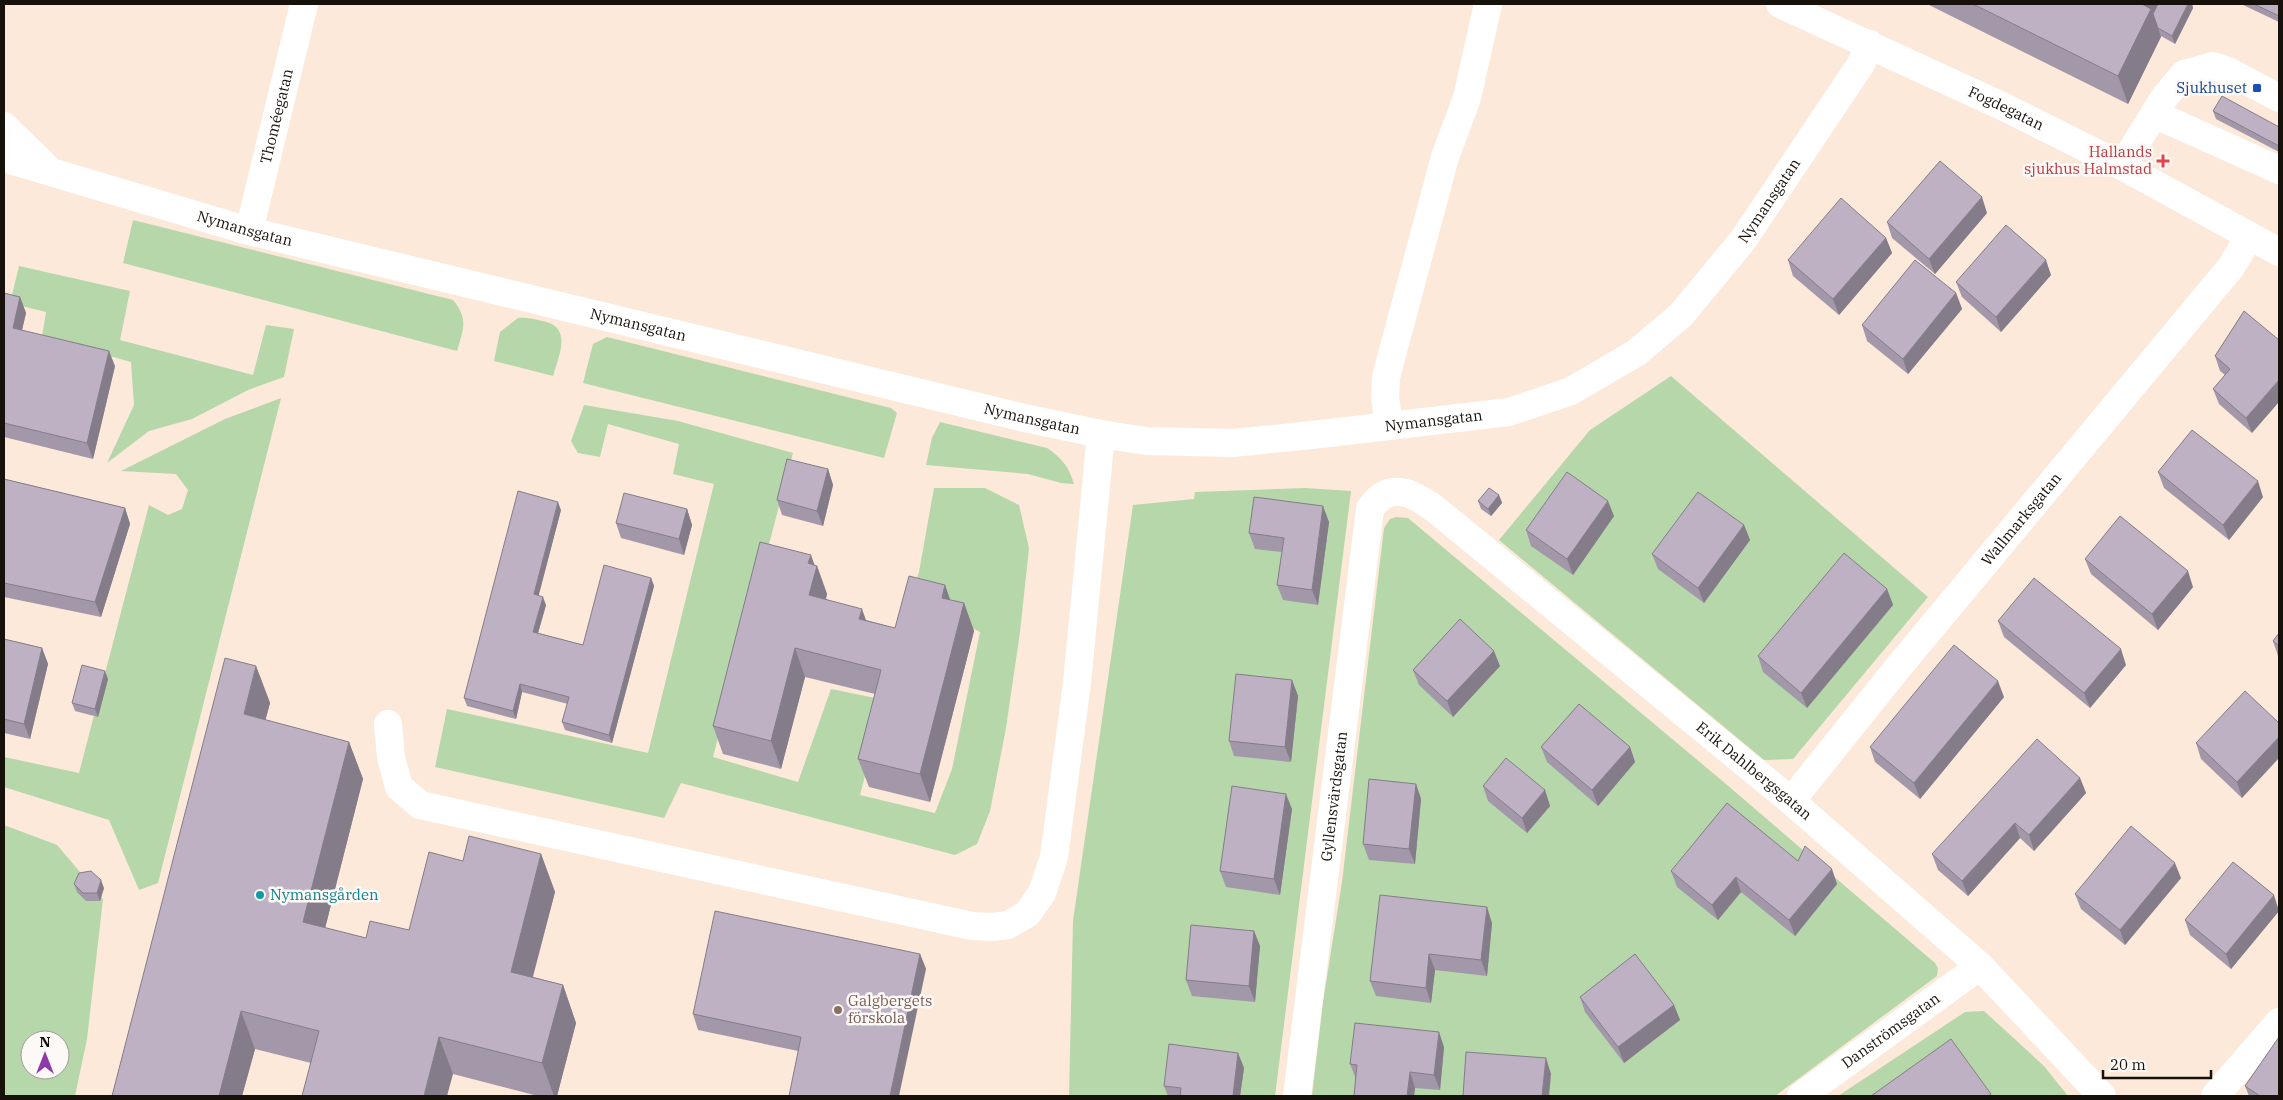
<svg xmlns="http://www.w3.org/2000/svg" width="2283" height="1100" viewBox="0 0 2283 1100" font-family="'IBM Plex Serif',serif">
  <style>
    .green { fill: #b5d7a9; fill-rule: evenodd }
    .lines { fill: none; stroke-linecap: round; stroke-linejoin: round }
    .minor { stroke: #fff; stroke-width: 28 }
    .wall { fill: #a398a9 }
    .shaded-wall { fill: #857c89 }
    .building { fill: #beb1c4; stroke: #857c89 }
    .transit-dot { fill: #1a4fb4; stroke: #fdf9f6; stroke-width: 2 }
    .health-dot { fill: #e0444e; stroke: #fdf9f6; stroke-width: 2 }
    .culture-dot { fill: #0f9aa8; stroke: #fdf9f6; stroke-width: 2 }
    .education-dot { fill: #8d6e63; stroke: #fdf9f6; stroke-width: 2 }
    .labels { text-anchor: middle; stroke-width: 5; stroke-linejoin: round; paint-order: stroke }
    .transit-label { font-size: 15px; fill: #164399; stroke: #fdf9f6; text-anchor: end }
    .street-label { font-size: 15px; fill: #17110b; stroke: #fdf9f6 }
    .health-label { font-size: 15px; fill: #be3a42; stroke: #fdf9f6; text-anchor: end }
    .culture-label { font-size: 15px; fill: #0d838f; stroke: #fdf9f6; text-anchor: start }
    .education-label { font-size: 15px; fill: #785e54; stroke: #fdf9f6; text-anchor: start }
  </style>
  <rect width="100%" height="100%" fill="#fce9da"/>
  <g class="green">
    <path d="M133 220 453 300C469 319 463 330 457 351L123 263Z"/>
    <polygon points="19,266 130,291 120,340 253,375 266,325 294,329 284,377 248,390 192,419 149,431 107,463 134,405 131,362 42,337 46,312 10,303"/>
    <path d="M518 318C526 317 534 319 542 321 573 326 559 355 553 376L494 361 500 332Z"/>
    <polygon points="607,337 891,408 897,413 884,458 583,383 593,344"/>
    <polygon points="1671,376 1928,597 1793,759 1764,760 1499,540 1590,430"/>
    <polygon points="281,398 158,883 139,890 109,820 4,787 4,757 79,773 149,505 168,515 182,509 188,490 176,474 121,471 225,419"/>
    <polygon points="584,405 678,421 793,453 713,757 798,782 831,689 885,700 860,795 935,813 952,769 980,632 911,596 919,572 934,488 985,488 1019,505 1029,548 1020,632 1006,728 990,811 977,844 955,855 681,783 664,818 435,767 447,709 648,753 714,484 673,474 679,444 608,424 600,457 578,453 571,441"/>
    <path d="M940 422 1047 448C1062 458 1069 467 1074 484L1061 483 1028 474 926 465 932 438Z"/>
    <polygon points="1305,488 1351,491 1275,1096 1069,1096 1073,921 1133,505 1194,499 1195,492"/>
    <polygon points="1396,517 1408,518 1720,779 1935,963 1938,968 1937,976 1775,1096 1312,1096 1323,1002 1342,882 1384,528 1390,519"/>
    <path d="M4 825 57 845 103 899 87 1039 75 1096H4ZM30 1040H60V1070H30Z"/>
    <polygon points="1984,1011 2044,1066 2068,1096 1838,1096 1965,1012"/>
  </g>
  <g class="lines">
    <g class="minor">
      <path id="s1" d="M1780 4 2004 107 2122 166 2279 252"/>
      <polyline points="2154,114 2279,170"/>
      <polyline points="4,126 47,168"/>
      <path id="s2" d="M4 158 249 231 1029 419 1101 434 1146 441 1233 443 1312 435 1509 412 1571 391 1636 353 1681 315 1743 240 1861 64 1870 44"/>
      <polyline points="2122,166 2164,98 2184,74 2213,66 2230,72 2279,98"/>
      <path id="s3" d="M249 231 304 4"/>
      <polyline points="1389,425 1385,398 1386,377 1445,157 1467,98 1488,4"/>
      <polyline points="388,724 391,758 399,787 420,805 972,926 992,927 1008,925 1027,914 1042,893 1054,857 1077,683 1101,434"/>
      <path id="s4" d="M1791 801 1896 670 2231 267 2249 237"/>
      <path id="s5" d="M1297 1096 1370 509C1389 480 1413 493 1435 509L1791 801 1980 966 2102 1096"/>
      <path id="s6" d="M1801 1096 1980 966"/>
      <polyline points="2215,1096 2279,1022"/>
    </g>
  </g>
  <g class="wall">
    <polygon points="1927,4 2192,4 2193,8 2175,44 2161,36 2128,104"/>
    <polygon points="2241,4 2279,4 2279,22"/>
    <polygon points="2213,111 2279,127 2279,152 2216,119"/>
    <polygon points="1987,213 1935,274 1892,238 1887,222"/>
    <polygon points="1886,238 1892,253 1839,315 1793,276 1788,260"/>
    <polygon points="2051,275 2001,332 1962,297 1956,282"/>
    <polygon points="4,293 20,297 26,313 22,330 115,366 93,459 4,437"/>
    <polygon points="1956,293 1962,309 1908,374 1867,341 1862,325"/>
    <polygon points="2244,311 2252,433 2219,404 2213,389 2225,375 2220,371 2215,356"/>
    <polygon points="828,469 833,485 823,526 782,515 777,500"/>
    <polygon points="2158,472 2263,497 2229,540 2164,488"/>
    <polygon points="4,479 125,508 130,524 101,617 4,597"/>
    <polygon points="1499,495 1502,503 1491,516 1481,509 1478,501"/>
    <polygon points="687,509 692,525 684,555 621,538 616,523"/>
    <polygon points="561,510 538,596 546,605 538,633 583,645 651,578 654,586 612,743 565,730 562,722 568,704 522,692 516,719 467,706 464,698"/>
    <polygon points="1614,516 1573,575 1531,546 1526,530"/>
    <polygon points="1329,522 1318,605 1283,600 1277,585 1282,552 1255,549 1249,533"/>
    <polygon points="1744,525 1750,540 1704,603 1658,569 1652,554"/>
    <polygon points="2085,559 2193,587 2158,630 2091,574"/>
    <polygon points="817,566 827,594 826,599 866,620 895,628 945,585 950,600 964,603 974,631 930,802 869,787 858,759 875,694 805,677 781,769 723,754 713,726"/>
    <polygon points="1887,589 1893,605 1807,708 1763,672 1758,656"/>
    <polygon points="1998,621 2126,665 2090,708 2004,637"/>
    <polygon points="2279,633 2279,657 2278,656 2273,641"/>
    <polygon points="4,639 42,648 48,664 30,739 4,733"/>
    <polygon points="256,666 270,703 265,720 349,742 363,779 325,928 366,938 409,930 463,861 541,854 555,892 533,977 563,985 576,1023 557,1096 538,1096 453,1074 311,1063 255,1049 242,1096 112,1096"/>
    <polygon points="1500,666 1453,717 1419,685 1413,670"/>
    <polygon points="108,679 98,717 75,711 72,703"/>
    <polygon points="1292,680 1298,696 1291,762 1234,756 1229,741"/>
    <polygon points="2004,697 1920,799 1875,762 1870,747"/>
    <polygon points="2279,723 2242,798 2201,759 2196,743"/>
    <polygon points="1541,747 1630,747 1635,762 1598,806 1547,762"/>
    <polygon points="2080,778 2086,793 2034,851 2020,838 1968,896 1938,870 1932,854"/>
    <polygon points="1416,784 1421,799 1415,864 1369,860 1363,844"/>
    <polygon points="1483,786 1545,790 1550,806 1527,833 1488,801"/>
    <polygon points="1292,809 1280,895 1226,887 1220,871"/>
    <polygon points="1798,861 1837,884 1795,936 1741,892 1718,920 1677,887 1671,871"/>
    <polygon points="2181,878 2125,945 2081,909 2075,894"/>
    <polygon points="74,884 104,888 100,901 86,901 77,892"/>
    <polygon points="2279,911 2231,969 2190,935 2185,920"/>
    <polygon points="1492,923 1487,976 1435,970 1431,1003 1376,996 1370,981"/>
    <polygon points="1254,931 1260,946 1255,1002 1192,996 1186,980"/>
    <polygon points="920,954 926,969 798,1051 698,1030 693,1014"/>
    <polygon points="1580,997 1674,1005 1680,1020 1624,1063 1585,1012"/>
    <polygon points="1444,1047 1440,1090 1415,1088 1414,1096 1354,1096 1356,1079 1350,1064"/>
    <polygon points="1238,1053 1244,1068 1240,1096 1168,1096 1164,1086"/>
    <polygon points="2245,1086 2279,1096 2249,1096"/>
  </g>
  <g class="shaded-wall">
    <polygon points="2141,4 2165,4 2156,22 2161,37 2128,104 2118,76"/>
    <polygon points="2188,4 2192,4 2193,8 2175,44 2172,36"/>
    <polygon points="1982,197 1987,213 1935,274 1929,259"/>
    <polygon points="1886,238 1892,253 1839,315 1833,299"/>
    <polygon points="2046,260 2051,275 2001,332 1996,317"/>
    <polygon points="1956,293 1962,309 1908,374 1903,359"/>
    <polygon points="20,297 26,313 19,343 13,328"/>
    <polygon points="109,351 115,366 93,459 87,443"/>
    <polygon points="2279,380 2279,402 2252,433 2246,418"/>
    <polygon points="828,469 833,485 823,526 817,511"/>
    <polygon points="2258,481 2263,497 2229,540 2223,525"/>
    <polygon points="1499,495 1502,503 1491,516 1488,509"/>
    <polygon points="1608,501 1614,516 1573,575 1567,559"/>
    <polygon points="558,502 561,510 537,602 534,594"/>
    <polygon points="1323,506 1329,522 1318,605 1312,590"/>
    <polygon points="125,508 130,524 101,617 95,602"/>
    <polygon points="687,509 692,525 684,555 679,539"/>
    <polygon points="1744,525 1750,540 1704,603 1698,588"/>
    <polygon points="811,555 816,569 817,566 827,594 819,623 809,595 808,563"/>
    <polygon points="2188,571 2193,587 2158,630 2152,614"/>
    <polygon points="651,578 654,586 612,743 609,735"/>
    <polygon points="945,585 955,614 942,598"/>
    <polygon points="1887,589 1893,605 1807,708 1801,693"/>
    <polygon points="543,597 546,605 536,640 533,632"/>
    <polygon points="964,603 974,631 930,802 920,774"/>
    <polygon points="862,609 872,637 859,619"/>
    <polygon points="42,648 48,664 30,739 24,724"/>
    <polygon points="795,648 805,677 781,769 771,741"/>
    <polygon points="2121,649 2126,665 2090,708 2084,693"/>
    <polygon points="1494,651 1500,666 1453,717 1447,701"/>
    <polygon points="256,666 270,703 257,752 244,714"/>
    <polygon points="105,671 108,679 98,717 95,709"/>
    <polygon points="1292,680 1298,696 1291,762 1285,747"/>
    <polygon points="1998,681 2004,697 1920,799 1914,783"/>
    <polygon points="520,684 522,692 516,719 513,711"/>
    <polygon points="2279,737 2279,758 2242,798 2237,782"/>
    <polygon points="349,742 363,779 317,960 303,922"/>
    <polygon points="1630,747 1635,762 1598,806 1592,790"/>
    <polygon points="2080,778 2086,793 2034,851 2029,835"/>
    <polygon points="1416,784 1421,799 1415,864 1409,849"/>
    <polygon points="1545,790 1550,806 1527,833 1522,818"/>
    <polygon points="1286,794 1292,809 1280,895 1274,879"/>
    <polygon points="2015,823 2020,838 1968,896 1962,881"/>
    <polygon points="541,854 555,892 524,1009 511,972"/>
    <polygon points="2175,863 2181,878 2125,945 2120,930"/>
    <polygon points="1832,869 1837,884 1795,936 1789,920"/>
    <polygon points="1736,877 1741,892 1718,920 1712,905"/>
    <polygon points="101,880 104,888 100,901 97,893"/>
    <polygon points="2274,895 2279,911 2231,969 2226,954"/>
    <polygon points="1487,907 1492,923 1487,976 1481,960"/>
    <polygon points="1254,931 1260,946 1255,1002 1249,986"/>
    <polygon points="920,954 926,969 899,1096 890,1096"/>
    <polygon points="1429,954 1435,970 1431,1003 1426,988"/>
    <polygon points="563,985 576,1023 557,1096 554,1096 542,1063"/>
    <polygon points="1674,1005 1680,1020 1624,1063 1618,1047"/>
    <polygon points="241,1011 255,1049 242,1096 219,1096"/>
    <polygon points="1439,1032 1444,1047 1440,1090 1434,1075"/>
    <polygon points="439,1037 453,1074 447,1096 424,1096"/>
    <polygon points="1238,1053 1244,1068 1240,1096 1233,1096"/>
    <polygon points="1546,1058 1551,1074 1549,1096 1542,1096"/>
    <polygon points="1410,1072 1415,1088 1414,1096 1407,1096"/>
  </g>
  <g class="building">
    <polygon points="1973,4 2142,4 2151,9 2118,76"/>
    <polygon points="2158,4 2188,4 2172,36 2158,28 2153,14"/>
    <polygon points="2254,4 2279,4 2279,16"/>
    <polygon points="2222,96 2279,127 2279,146 2213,111"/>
    <polygon points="1940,161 1982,197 1929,259 1887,222"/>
    <polygon points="1841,198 1886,238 1833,299 1788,260"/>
    <polygon points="2006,225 2046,260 1996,317 1956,282"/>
    <polygon points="1915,260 1956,293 1903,359 1862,325"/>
    <polygon points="4,293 20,297 13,328 109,351 87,443 4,423"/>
    <polygon points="2244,311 2279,340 2279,380 2246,418 2213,389 2230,369 2215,356"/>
    <polygon points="2192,430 2258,481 2223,525 2158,472"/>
    <polygon points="787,459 828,469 817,511 777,500"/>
    <polygon points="1567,472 1608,501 1567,559 1526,530"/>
    <polygon points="4,479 125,508 95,602 4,583"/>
    <polygon points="1489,488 1499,495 1488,509 1478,501"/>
    <polygon points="518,491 558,502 534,594 543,597 533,632 583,645 604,565 651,578 609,735 562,722 569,697 520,684 513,711 464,698"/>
    <polygon points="1698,492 1744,525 1698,588 1652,554"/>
    <polygon points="624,493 687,509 679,539 616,523"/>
    <polygon points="1254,497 1323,506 1312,590 1277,585 1284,538 1249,533"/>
    <polygon points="2120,516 2188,571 2152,614 2085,559"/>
    <polygon points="760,542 811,555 808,563 817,566 809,595 862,609 859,619 895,628 909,576 945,585 942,598 964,603 920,774 858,759 881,670 795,648 771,741 713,726"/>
    <polygon points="1844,553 1887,589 1801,693 1758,656"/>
    <polygon points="2034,578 2121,649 2084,693 1998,621"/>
    <polygon points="1460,619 1494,651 1447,701 1413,670"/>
    <polygon points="2279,633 2279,646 2273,641"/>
    <polygon points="4,639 42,648 24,724 4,719"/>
    <polygon points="1954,645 1998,681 1914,783 1870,747"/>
    <polygon points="225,658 256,666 244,714 349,742 303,922 366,938 370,921 409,930 429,852 463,861 469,836 541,854 511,972 563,985 542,1063 439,1037 424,1096 302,1096 319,1031 241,1011 219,1096 112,1096"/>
    <polygon points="82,665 105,671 95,709 72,703"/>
    <polygon points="1236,674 1292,680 1285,747 1229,741"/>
    <polygon points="2245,691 2279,723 2279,737 2237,782 2196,743"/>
    <polygon points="1579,704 1630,747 1592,790 1541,747"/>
    <polygon points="2037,739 2080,778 2029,835 2015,823 1962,881 1932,854"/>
    <polygon points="1506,758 1545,790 1522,818 1483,786"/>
    <polygon points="1369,779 1416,784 1409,849 1363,844"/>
    <polygon points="1232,786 1286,794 1274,879 1220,871"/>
    <polygon points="1727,803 1798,861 1805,846 1832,869 1789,920 1736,877 1712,905 1671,871"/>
    <polygon points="2131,826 2175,863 2120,930 2075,894"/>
    <polygon points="2233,862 2274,895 2226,954 2185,920"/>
    <polygon points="91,871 101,880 97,893 83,893 74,884 79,873"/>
    <polygon points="1380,895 1487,907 1481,960 1429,954 1426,988 1370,981"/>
    <polygon points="715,911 920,954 890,1096 789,1096 801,1037 693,1014"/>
    <polygon points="1191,925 1254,931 1249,986 1186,980"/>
    <polygon points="1635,954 1674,1005 1618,1047 1580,997"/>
    <polygon points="1355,1023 1439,1032 1434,1075 1410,1072 1407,1096 1354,1096 1357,1065 1350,1064"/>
    <polygon points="2279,1037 2279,1096 2260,1096 2245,1086"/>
    <polygon points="1951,1039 1991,1094 1988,1096 1871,1096"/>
    <polygon points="1169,1044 1238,1053 1233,1096 1180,1096 1181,1088 1164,1086"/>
    <polygon points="1466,1052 1546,1058 1542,1096 1463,1096"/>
  </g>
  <rect class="transit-dot" x="2252" y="83" width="10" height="10" rx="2.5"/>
  <path class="health-dot" d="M2160.5 153.5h5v5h5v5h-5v5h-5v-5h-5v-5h5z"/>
  <circle class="culture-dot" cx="260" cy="895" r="5"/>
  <circle class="education-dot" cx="838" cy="1010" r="5"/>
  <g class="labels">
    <g class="transit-label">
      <text x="2247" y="93">Sjukhuset</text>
    </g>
    <g class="street-label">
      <text dy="5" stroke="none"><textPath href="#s1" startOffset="249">Fogdegatan</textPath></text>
      <text dy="5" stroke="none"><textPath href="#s3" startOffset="118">Thoméegatan</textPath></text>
      <text dy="5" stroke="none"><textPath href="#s2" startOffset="1886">Nymansgatan</textPath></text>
      <text dy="5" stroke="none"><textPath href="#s2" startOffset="251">Nymansgatan</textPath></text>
      <text dy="5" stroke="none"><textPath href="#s2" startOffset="656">Nymansgatan</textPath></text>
      <text dy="5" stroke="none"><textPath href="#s2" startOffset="1061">Nymansgatan</textPath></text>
      <text dy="5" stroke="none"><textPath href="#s2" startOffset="1466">Nymansgatan</textPath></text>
      <text dy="5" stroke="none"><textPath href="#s4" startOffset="364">Wallmarksgatan</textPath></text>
      <text dy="5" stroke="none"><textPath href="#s5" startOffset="1080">Erik Dahlbergsgatan</textPath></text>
      <text dy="5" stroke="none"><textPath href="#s5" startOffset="302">Gyllensvärdsgatan</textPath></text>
      <text dy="5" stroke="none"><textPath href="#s6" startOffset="111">Danströmsgatan</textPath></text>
    </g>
    <g class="health-label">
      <text x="2152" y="157">Hallands<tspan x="2152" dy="17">sjukhus Halmstad</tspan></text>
    </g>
    <g class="culture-label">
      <text x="270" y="900">Nymansgården</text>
    </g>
    <g class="education-label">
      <text x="848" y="1006">Galgbergets<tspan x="848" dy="17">förskola</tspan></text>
    </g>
  </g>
  <rect width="2283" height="1100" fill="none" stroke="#17110b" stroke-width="10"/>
  <g transform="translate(45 1055)"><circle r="24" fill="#fdf9f6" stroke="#a19c98"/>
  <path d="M0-4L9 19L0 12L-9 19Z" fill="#8d3aa8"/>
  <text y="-8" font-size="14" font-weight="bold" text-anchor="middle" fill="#17110b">N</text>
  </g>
  <path d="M2103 1070v8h108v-8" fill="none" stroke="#17110b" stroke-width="2.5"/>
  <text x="2110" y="1070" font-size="15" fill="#17110b" stroke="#fdf9f6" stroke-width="4" paint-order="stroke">20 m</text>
</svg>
